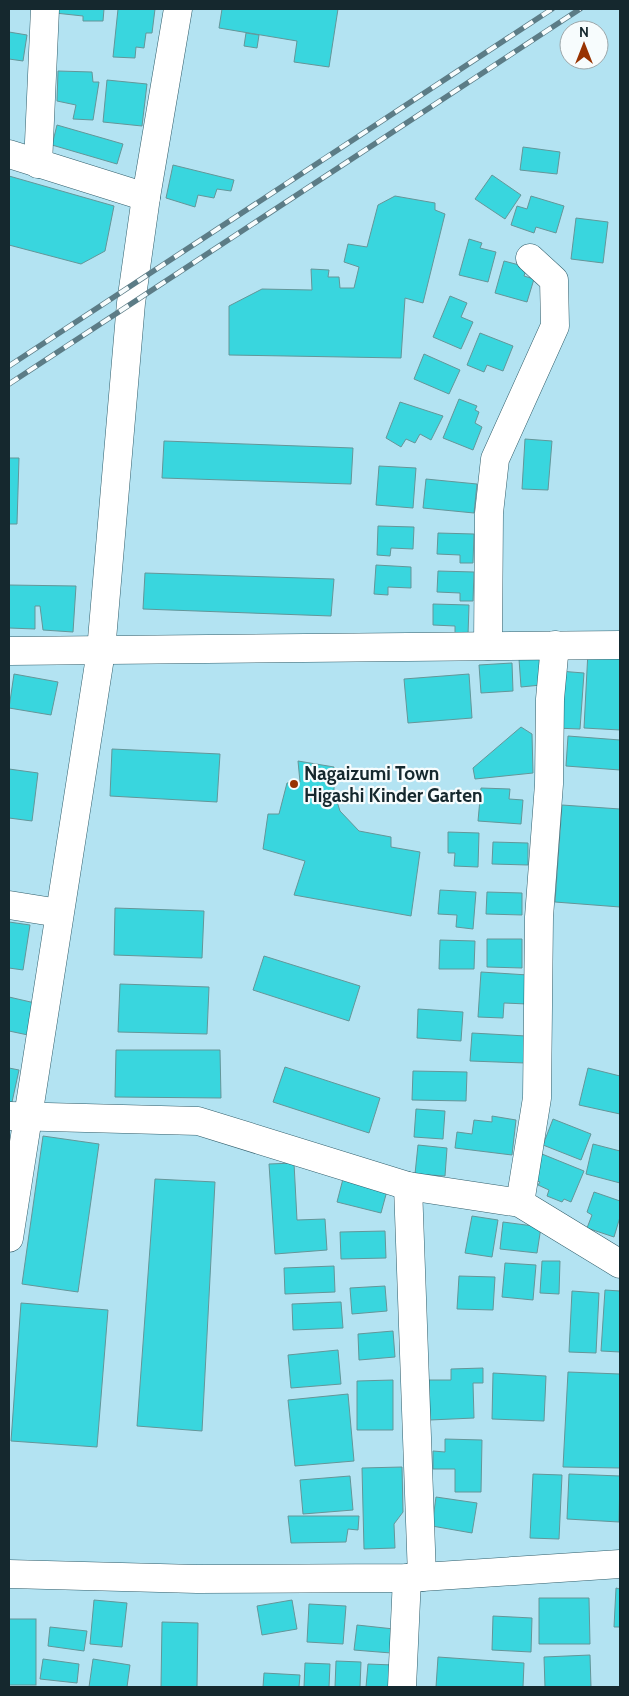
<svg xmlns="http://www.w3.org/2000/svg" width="629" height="1696" viewBox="0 0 629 1696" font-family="Cabin,sans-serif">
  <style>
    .building { fill: #39d6de; stroke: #649699 }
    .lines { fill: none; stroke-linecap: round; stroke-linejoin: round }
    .street-casing { stroke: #315e6b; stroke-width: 29 }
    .street { stroke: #fff; stroke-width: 28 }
    .rail-casing { stroke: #5c7c86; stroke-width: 5.5 }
    .rail { stroke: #f7fcfd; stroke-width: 4; stroke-dasharray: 11; stroke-linecap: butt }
    .poi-dot { fill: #983302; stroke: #f7fcfd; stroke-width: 2 }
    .labels { text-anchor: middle; stroke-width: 4.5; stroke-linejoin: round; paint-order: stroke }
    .poi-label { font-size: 19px; font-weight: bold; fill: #15282e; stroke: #f7fcfd; text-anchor: start }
  </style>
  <rect width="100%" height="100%" fill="#b3e3f2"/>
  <g class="building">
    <polygon points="56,9 104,9 103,21 83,21 83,16 55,13"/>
    <polygon points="118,9 155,9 152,33 146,33 144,48 136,47 135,58 113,57"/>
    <polygon points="222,9 338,9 329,67 294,62 297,41 219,28"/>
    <polygon points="9,32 27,35 23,61 9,59"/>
    <polygon points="246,33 259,35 257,48 244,46"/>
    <polygon points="58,71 92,72 93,82 99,82 93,120 73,119 76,105 57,101"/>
    <polygon points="107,80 147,84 142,126 103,122"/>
    <polygon points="57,125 123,144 117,164 52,145"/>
    <polygon points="523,147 560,152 557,174 520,170"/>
    <polygon points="173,165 234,180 231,191 217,189 214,198 198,195 195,207 166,198"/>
    <polygon points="492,175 521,195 505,219 475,199"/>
    <polygon points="9,176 114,206 105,251 81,264 9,245"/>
    <polygon points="395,196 435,203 435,210 445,214 423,303 405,298 401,358 229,355 229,306 262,289 312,290 311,269 329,270 328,277 339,277 340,288 354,288 359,267 344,262 348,244 367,247 378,205"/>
    <polygon points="531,196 564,206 556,233 536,227 534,233 511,225 517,206 527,209"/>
    <polygon points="576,218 608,222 603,263 571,259"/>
    <polygon points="469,239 482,243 480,248 496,252 488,282 459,275"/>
    <polygon points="504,261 527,267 524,276 534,279 527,302 495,293"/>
    <polygon points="450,296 467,303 461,317 473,322 461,349 433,337"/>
    <polygon points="480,333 513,346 503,371 487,365 484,372 467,365"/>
    <polygon points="424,354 460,370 449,394 414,379"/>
    <polygon points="459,399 477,406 475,410 479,412 475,423 482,427 473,450 443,438"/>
    <polygon points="400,402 443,416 431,440 420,434 415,443 406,439 401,447 386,438"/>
    <polygon points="525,439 552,441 548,490 522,489"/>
    <polygon points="164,441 353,448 351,484 162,478"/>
    <polygon points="9,458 19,458 17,524 9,524"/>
    <polygon points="379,466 416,468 413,508 376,505"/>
    <polygon points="426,479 477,484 474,513 423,508"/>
    <polygon points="378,526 414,527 413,549 391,548 390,556 377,555"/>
    <polygon points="438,533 474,534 473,563 460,563 460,555 437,554"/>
    <polygon points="376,565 411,567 411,588 388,587 388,595 374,594"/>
    <polygon points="438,571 474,572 473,601 460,601 460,593 437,592"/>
    <polygon points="145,573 334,579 331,616 143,609"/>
    <polygon points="9,585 76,586 73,632 43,630 40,606 35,606 35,629 9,628"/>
    <polygon points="433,604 469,605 468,635 455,634 455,626 433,625"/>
    <polygon points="588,651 620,653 620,730 584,728"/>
    <polygon points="539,658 541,685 521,687 519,659"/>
    <polygon points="512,663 513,691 481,693 479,665"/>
    <polygon points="559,671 584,673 580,729 555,728"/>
    <polygon points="14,674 58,682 51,715 9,708"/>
    <polygon points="469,674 472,718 408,723 404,679"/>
    <polygon points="521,727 532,734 533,773 475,779 473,768"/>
    <polygon points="568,736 620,740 620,770 566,766"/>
    <polygon points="112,749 220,754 217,802 110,796"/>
    <polygon points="298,761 334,767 334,792 340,811 359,831 391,837 391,847 420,852 411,916 294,895 305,861 263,849 268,814 279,814 287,783 300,782"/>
    <polygon points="9,769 38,773 32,821 9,818"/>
    <polygon points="481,788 510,789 509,799 523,800 521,824 478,821"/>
    <polygon points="562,805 620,809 620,907 555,902"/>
    <polygon points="448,832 479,833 478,867 454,866 455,853 448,853"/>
    <polygon points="493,842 528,843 528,865 492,864"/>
    <polygon points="440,890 476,892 473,929 456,927 457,915 438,914"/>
    <polygon points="487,892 522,893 522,915 486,914"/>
    <polygon points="115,908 204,911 202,958 114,955"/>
    <polygon points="9,922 30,925 23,970 9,968"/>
    <polygon points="487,939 522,939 522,968 487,967"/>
    <polygon points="440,940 475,941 474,969 439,969"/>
    <polygon points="264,956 360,986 349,1021 253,990"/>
    <polygon points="481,972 528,975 527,1004 504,1003 503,1018 478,1017"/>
    <polygon points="120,984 209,987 207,1034 118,1032"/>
    <polygon points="9,997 35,1003 28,1035 9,1031"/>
    <polygon points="418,1009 463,1012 461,1041 417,1038"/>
    <polygon points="472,1033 526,1036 525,1063 470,1061"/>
    <polygon points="116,1050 220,1050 221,1098 115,1097"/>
    <polygon points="285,1067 380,1098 369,1133 273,1102"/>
    <polygon points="9,1068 19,1070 12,1102 9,1102"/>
    <polygon points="588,1068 620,1076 620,1114 579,1105"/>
    <polygon points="413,1071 467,1072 466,1101 412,1100"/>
    <polygon points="416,1109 445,1111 443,1139 414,1137"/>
    <polygon points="492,1116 516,1120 512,1155 455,1148 457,1132 472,1134 474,1120 492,1122"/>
    <polygon points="553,1119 591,1134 581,1160 543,1145"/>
    <polygon points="43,1136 99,1144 78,1292 22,1284"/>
    <polygon points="593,1144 620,1151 620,1183 586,1174"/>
    <polygon points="418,1145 447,1148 445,1176 415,1174"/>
    <polygon points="542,1154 584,1171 571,1202 564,1199 562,1202 547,1196 549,1190 538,1185 540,1182 532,1179"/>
    <polygon points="294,1163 297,1220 325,1219 327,1250 275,1254 269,1164"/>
    <polygon points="344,1175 388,1187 381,1213 337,1202"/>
    <polygon points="155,1179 215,1182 202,1431 137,1426"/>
    <polygon points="594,1192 620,1201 620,1217 614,1237 587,1228 592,1215 587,1212"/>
    <polygon points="472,1216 498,1220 492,1257 465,1253"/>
    <polygon points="503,1222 541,1227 537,1253 500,1249"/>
    <polygon points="385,1231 386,1258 341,1259 340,1232"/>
    <polygon points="542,1261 560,1261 559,1294 540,1293"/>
    <polygon points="505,1263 536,1265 533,1300 502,1297"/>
    <polygon points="334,1266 335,1292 285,1294 284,1268"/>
    <polygon points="459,1276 495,1277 493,1310 457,1309"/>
    <polygon points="385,1286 387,1311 352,1314 350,1288"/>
    <polygon points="605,1290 620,1291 620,1352 601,1351"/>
    <polygon points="572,1291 599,1293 596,1353 569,1352"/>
    <polygon points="341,1302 343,1328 293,1330 292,1304"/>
    <polygon points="21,1303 108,1310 97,1447 11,1441"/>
    <polygon points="393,1331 395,1357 359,1360 358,1334"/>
    <polygon points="338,1350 341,1384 291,1388 288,1355"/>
    <polygon points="483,1368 483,1383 473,1383 474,1418 430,1420 429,1380 451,1380 451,1369"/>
    <polygon points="568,1372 620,1374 620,1468 563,1467"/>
    <polygon points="493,1373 546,1376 544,1421 492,1419"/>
    <polygon points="393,1380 393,1430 357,1430 357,1381"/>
    <polygon points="348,1394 354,1461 295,1466 288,1400"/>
    <polygon points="445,1439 482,1440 481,1492 455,1492 455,1469 433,1469 433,1451 445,1452"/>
    <polygon points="402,1467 403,1512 394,1524 395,1548 364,1549 362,1468"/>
    <polygon points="533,1474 562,1475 559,1539 530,1538"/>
    <polygon points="569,1474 620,1476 619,1522 567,1519"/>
    <polygon points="350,1476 353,1510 303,1514 300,1480"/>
    <polygon points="436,1497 477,1503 472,1533 432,1526"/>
    <polygon points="288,1516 359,1516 358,1530 348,1529 346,1542 291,1543"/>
    <polygon points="616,1588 620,1589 620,1627 614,1627"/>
    <polygon points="539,1598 589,1598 590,1644 539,1644"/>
    <polygon points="94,1600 127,1603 122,1647 90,1644"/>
    <polygon points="292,1600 297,1629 262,1635 257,1606"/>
    <polygon points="309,1604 346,1606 343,1644 307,1642"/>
    <polygon points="493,1616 532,1618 531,1652 492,1650"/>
    <rect x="9" y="1619" width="27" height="66"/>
    <polygon points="162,1622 198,1623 197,1687 161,1687"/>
    <polygon points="357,1625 394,1629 391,1653 354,1650"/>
    <polygon points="50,1627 87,1631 84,1651 48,1646"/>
    <polygon points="590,1655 591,1687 545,1687 544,1657"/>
    <polygon points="438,1657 524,1663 523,1687 436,1687"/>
    <polygon points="43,1659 79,1664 77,1683 40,1679"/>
    <polygon points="93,1659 130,1665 127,1687 89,1687"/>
    <polygon points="336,1661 361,1662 360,1687 335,1687"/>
    <polygon points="305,1663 330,1664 329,1687 304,1687"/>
    <polygon points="368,1664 393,1665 391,1687 366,1687"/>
    <polygon points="264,1673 300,1675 299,1687 263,1687"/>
  </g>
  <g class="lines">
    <g class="street-casing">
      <g id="street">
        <polyline points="9,154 146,197"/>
        <polyline points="38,164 45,9"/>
        <polyline points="488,646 489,513 495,459 555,326 554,280 530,258"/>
        <polyline points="9,651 620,645"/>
        <polyline points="9,905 59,913"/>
        <polyline points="10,1116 198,1121 408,1186 520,1203 620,1264"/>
        <polyline points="408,1186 422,1577"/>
        <polyline points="520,1203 537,1098 539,917 549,784 550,699 555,645"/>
        <polyline points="9,1238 101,651 131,303 146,197 178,9"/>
        <polyline points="9,1574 197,1579 407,1578 620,1564"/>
        <polyline points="402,1687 407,1578"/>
      </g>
    </g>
    <use href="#street" class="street"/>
    <g class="rail-casing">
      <g id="rail">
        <polyline points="9,366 552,9"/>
        <polyline points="9,384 580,9"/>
      </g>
    </g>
    <use href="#rail" class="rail"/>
  </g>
  <circle class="poi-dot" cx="294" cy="784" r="5"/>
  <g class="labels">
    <g class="poi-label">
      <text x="304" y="780">Nagaizumi Town<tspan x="304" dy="22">Higashi Kinder Garten</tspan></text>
    </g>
  </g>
  <rect width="629" height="1696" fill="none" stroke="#15282e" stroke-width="20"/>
  <g transform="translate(584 45)"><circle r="24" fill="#f7fcfd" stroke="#9da7aa"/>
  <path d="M0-4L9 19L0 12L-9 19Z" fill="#983302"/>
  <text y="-8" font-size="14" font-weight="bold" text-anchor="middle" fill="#15282e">N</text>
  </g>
</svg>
